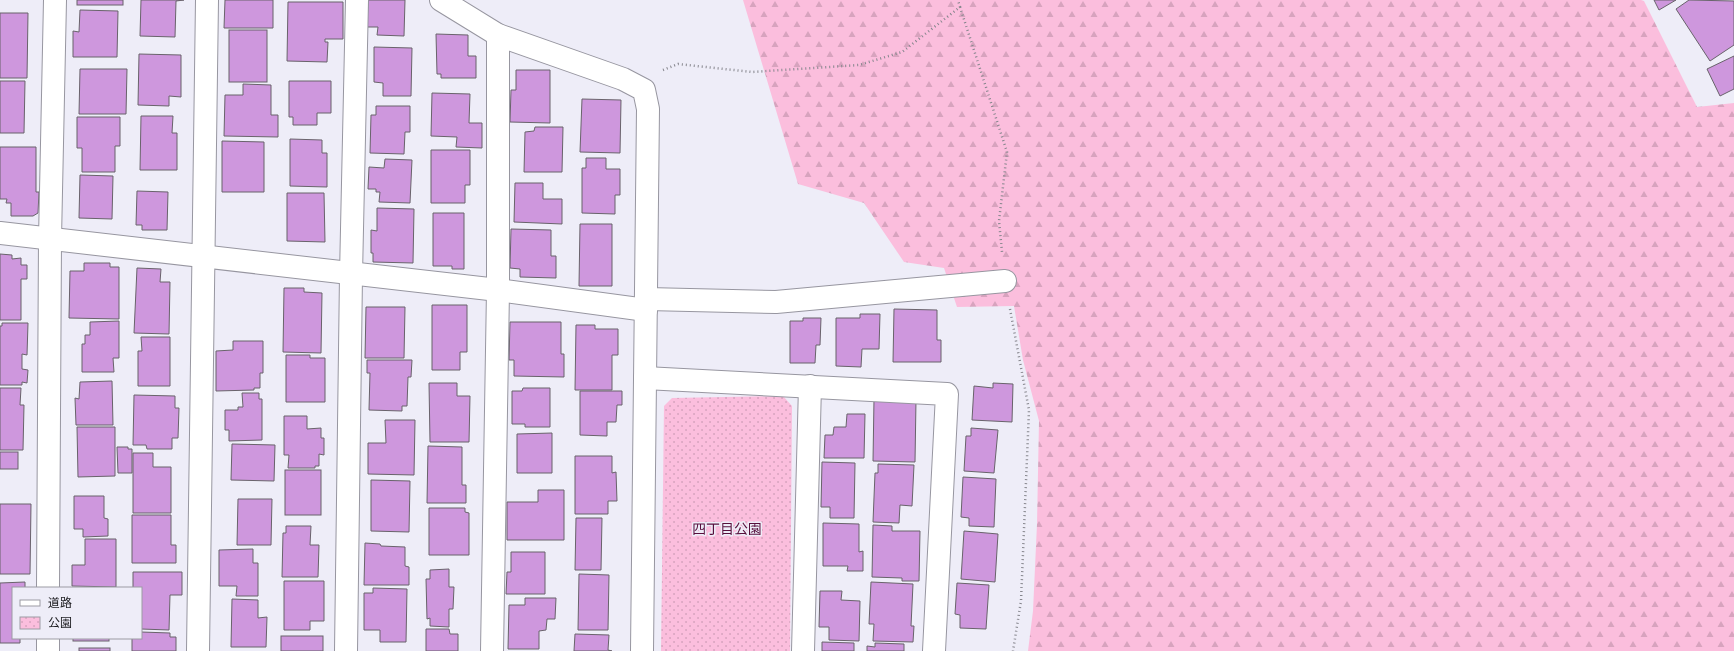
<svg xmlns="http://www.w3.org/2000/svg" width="1734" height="651" viewBox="0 0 1734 651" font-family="'Varela Round','Noto Sans JP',sans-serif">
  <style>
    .forest { fill: url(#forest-firs) }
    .park { fill: url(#park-dots) }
    .building { fill: #ce97dd; stroke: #69636b }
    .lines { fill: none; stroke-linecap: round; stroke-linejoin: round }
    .street-casing { stroke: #9796a0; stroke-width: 24 }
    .path { stroke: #86868d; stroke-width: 2.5; stroke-dasharray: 1 3; stroke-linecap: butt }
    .street { stroke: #fff; stroke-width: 22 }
    .labels { text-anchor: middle; stroke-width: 3; stroke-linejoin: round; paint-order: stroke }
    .park-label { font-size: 14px; fill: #570e3c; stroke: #eeedf8 }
  </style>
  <defs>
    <pattern id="forest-firs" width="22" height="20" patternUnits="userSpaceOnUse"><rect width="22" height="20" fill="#fbbedd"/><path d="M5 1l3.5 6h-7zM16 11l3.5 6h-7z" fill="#d7a3be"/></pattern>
    <pattern id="park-dots" width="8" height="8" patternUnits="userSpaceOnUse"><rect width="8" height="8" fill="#fbbedd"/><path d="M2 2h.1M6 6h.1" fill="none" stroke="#d7a3be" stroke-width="1.8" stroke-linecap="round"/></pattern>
  </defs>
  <rect width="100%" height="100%" fill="#eeedf8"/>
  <polygon class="forest" points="743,0 1641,0 1644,1 1697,107 1734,103 1734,651 1028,651 1033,611 1037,524 1039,421 1023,360 1014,306 957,307 944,268 904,262 864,203 798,184"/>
  <polygon class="park" points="783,396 792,406 790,651 661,651 664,406 672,398"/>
  <g class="building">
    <rect x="77" y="0" width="46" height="5"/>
    <polygon points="141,0 184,0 176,1 175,37 140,36"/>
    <polygon points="225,0 273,0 273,28 224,28"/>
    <polygon points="368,0 405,0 404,36 377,35 378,27 367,27"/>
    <polygon points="1654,0 1676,0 1659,10"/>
    <polygon points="1689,0 1734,1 1734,45 1710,61 1676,9"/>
    <polygon points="288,2 343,2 343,39 325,39 325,42 328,42 327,62 287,61"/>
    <polygon points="80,10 118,11 117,57 73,57 73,31 79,32"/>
    <polygon points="0,13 28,13 27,78 0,78"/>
    <rect x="229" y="30" width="38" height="52"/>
    <polygon points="436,34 468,35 468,56 476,56 476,78 441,78 441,74 437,74"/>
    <polygon points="374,47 412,48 411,96 383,96 383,83 374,82"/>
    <polygon points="139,54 181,55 181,97 169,96 169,106 138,105"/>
    <polygon points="1734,56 1734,89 1720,96 1707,69"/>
    <polygon points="80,69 127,69 126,114 79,114"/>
    <polygon points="516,70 550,70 550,123 510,122 511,90 516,90"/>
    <polygon points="0,81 25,81 24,133 0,133"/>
    <polygon points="289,81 331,81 331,113 317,113 317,125 293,125 293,117 289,117"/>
    <polygon points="243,84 271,85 271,115 278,115 278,137 224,136 225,95 243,95"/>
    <polygon points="432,93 470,94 469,123 482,123 482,148 456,147 457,137 431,136"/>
    <polygon points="582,99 621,100 620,153 580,152"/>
    <polygon points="376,106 410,106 410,132 405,132 404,154 370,153 371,115 376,115"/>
    <polygon points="141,116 173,116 172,133 177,133 177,170 140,170"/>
    <polygon points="77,117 120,117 120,146 115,146 115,172 82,172 82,148 77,148"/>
    <polygon points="535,127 563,127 562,172 524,172 525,132 534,131"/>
    <polygon points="290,139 322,140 322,153 327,153 327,187 290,186"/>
    <polygon points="222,141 264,142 264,192 222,192"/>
    <polygon points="0,147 36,147 36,192 39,192 38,213 33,216 11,216 11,203 6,203 7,199 0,199"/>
    <polygon points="431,150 470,150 470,185 465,185 465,203 431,203"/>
    <polygon points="586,158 606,158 606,169 620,169 620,195 615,195 615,214 582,213 582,168 586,168"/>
    <polygon points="385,159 412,160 410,203 379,202 380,192 376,192 376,189 368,189 369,167 384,168"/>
    <polygon points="80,175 113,176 112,219 79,218"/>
    <polygon points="515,183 543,183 543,199 562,199 562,224 514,222"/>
    <polygon points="137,191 168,192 167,230 142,230 142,225 136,225"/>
    <polygon points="287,193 324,193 325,242 287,241"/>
    <polygon points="377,208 414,209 413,263 373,262 373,253 371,253 371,230 377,231"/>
    <polygon points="433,213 464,213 464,269 452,269 452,266 433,266"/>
    <polygon points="580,224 612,224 612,286 579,286"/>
    <polygon points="511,229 551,230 551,256 556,256 556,278 520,277 520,269 510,268"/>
    <polygon points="0,254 12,255 12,259 21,258 21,265 27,265 27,279 21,279 21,320 0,320"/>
    <polygon points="84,263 110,263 110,267 119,267 119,319 69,318 70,271 84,271"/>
    <polygon points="137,268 161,269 160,282 170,282 169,334 134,333"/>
    <polygon points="284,288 304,288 304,292 322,293 321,353 283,352"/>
    <polygon points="432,305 467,305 467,352 460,352 460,370 432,370"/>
    <polygon points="366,307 405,307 404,358 365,358"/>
    <polygon points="894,309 937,310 937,340 941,340 941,362 893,362"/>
    <polygon points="860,314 880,314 879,349 862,349 861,367 836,366 836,318 860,318"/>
    <polygon points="803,318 821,318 820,345 816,345 815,363 790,363 790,321 803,321"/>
    <polygon points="119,321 119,358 113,358 114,372 82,372 82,344 85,344 85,335 90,335 90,322"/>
    <polygon points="510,322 561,322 561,354 564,354 564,377 514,376 514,360 509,360"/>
    <polygon points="2,323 28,323 27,355 22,354 22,369 28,370 27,383 22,382 22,385 0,385 0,326 2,326"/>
    <polygon points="576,325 595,325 595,329 618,329 618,355 612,355 612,390 575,390"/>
    <polygon points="141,337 170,337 170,386 138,386 138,351 142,351"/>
    <polygon points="233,341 263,341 263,373 260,373 260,388 254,388 254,390 216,391 216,351 233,350"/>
    <polygon points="286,355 310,355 310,358 325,358 325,402 286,402"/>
    <polygon points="367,360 412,360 411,377 408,377 407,406 402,406 402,411 369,410 370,373 367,373"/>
    <polygon points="112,381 113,425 76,425 75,398 79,399 80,382"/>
    <polygon points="429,383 457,383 457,396 470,396 469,442 430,442"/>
    <polygon points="993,383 1013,384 1012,422 972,420 974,386 993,388"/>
    <polygon points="0,388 21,388 20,405 24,405 23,450 0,450"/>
    <polygon points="523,388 550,388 550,427 525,427 525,424 512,424 512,391 522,391"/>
    <polygon points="580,391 622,391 622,405 617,405 616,422 607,422 607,436 580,435"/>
    <polygon points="242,393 259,393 259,399 262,399 262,440 229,441 229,430 225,430 225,410 238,410 238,407 243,407"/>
    <polygon points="134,395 175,396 175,408 179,408 178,438 172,438 172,449 147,449 146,445 133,445"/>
    <polygon points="874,399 916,400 915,462 873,461"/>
    <polygon points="847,414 865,414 864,458 824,458 825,435 833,435 834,427 846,427"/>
    <polygon points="284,416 307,416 307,429 321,428 321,438 324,438 324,455 319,454 319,466 315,466 315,468 288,468 289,455 284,455"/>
    <polygon points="385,420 415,420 414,475 368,474 368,443 386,443"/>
    <polygon points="77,427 115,427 115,476 78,477"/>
    <polygon points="971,428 998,430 994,473 964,471 966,436 971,436"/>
    <polygon points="552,433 552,473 517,473 517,434"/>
    <polygon points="232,444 275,445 274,481 231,480"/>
    <polygon points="428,446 462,447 462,485 466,485 466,503 427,503"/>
    <polygon points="117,447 128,447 128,449 132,449 132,473 118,473"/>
    <rect x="0" y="452" width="18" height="17"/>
    <polygon points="133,453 153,453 153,467 171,467 171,513 133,513"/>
    <polygon points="575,456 612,456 612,473 616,472 617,501 608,501 608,514 575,514"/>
    <polygon points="822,462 855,463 854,518 830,518 830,507 821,507"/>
    <polygon points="878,464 914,465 912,506 900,505 899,523 873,522 875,473 878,473"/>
    <rect x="285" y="470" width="36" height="45"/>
    <polygon points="963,477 996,479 994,527 969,526 969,518 961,517"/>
    <polygon points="371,480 410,481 409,532 371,531"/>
    <polygon points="538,490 564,490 564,540 507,540 507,502 538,502"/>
    <polygon points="74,496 104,496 104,518 108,519 108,536 83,537 83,529 74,529"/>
    <polygon points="238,499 272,499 271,545 237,545"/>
    <polygon points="0,504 31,504 30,574 0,574"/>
    <polygon points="429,508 465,508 465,512 469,513 469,555 429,555"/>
    <polygon points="132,515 171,515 171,545 176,545 176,563 132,563"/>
    <polygon points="576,518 602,518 601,570 575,570"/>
    <polygon points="823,523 859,524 859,552 863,551 863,571 847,571 848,566 823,566"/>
    <polygon points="873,525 892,526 892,531 920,531 919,581 902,581 902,578 872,577"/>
    <polygon points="286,526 311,526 310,545 319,545 318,577 282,577 283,533 286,533"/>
    <polygon points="964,531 998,534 995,582 961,579"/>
    <polygon points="85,539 116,539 116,587 72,586 72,565 85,565"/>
    <polygon points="365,543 380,544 381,546 405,547 405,566 409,567 409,585 364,585"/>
    <polygon points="253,549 253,563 258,563 258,596 236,596 237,586 219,586 219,550"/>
    <polygon points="511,552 545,552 545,594 506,594 507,572 511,572"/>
    <polygon points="449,569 449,587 454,587 453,609 449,609 449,627 430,626 430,618 427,619 426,579 430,579 430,570"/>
    <polygon points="133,572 182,572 182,595 170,595 169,630 141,629 141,588 133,588"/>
    <polygon points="579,574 609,575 608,630 578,630"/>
    <polygon points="284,581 324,581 324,621 310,621 310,630 284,630"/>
    <polygon points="25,582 25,588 13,588 13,638 20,638 20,643 0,643 0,583"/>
    <polygon points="871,582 913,584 911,626 914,626 913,642 873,641 874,624 869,624"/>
    <polygon points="957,583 989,585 986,629 960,628 960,615 955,614"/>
    <polygon points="373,588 407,589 406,642 380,642 380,630 364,630 364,593 373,593"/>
    <polygon points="820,591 842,591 841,600 860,601 859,641 829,640 829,627 819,627"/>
    <polygon points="525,598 556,598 555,619 547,619 546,630 539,631 539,649 508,649 509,605 525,605"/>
    <polygon points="232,599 258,600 258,618 267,617 266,647 231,647"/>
    <polygon points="426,629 449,629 450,634 458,634 458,651 426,651"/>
    <polygon points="141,632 170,633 170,637 176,637 176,651 132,651 132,638 141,638"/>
    <polygon points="575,634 609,635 608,650 612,651 574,651"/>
    <rect x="281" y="636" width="42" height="15"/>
    <rect x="73" y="638" width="36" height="3"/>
    <polygon points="822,642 854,643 854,651 822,651"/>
    <polygon points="875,643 904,644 904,651 867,651 867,646 875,647"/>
    <rect x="79" y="648" width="31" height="3"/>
  </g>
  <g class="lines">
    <g class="street-casing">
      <g id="street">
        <polyline points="441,0 498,35 623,79 644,90 648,109 642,651"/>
        <polyline points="0,233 498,290 646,310"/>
        <polyline points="647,299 776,302 1005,281"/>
        <polyline points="645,378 947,394 934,651"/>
        <polyline points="48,588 50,239 55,0"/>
        <polyline points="48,651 48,638"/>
        <polyline points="198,651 207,0"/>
        <polyline points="346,651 351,275 357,0"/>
        <polyline points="492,651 498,290 498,35"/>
        <polyline points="803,651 810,386"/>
      </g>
    </g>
    <g class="path">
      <polyline points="960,7 1007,152 999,221 1002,252"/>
      <polyline points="663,70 678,64 752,72 859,65 902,52 960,7 958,0"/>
      <polyline points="1010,309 1029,410 1021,601 1013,651"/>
    </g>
    <use href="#street" class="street"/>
  </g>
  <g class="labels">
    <g class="park-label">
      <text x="727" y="534">四丁目公園</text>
    </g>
  </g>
  <rect x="12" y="587" width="130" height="52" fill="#eeedf8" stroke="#9c9ba3"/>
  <rect x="20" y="600" width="20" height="6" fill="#ffffff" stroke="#9c9ba3"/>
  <text x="48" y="607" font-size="12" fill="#202024">道路</text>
  <rect x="20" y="617" width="20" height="12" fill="url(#park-dots)" stroke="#9c9ba3"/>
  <text x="48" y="627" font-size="12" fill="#202024">公園</text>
</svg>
